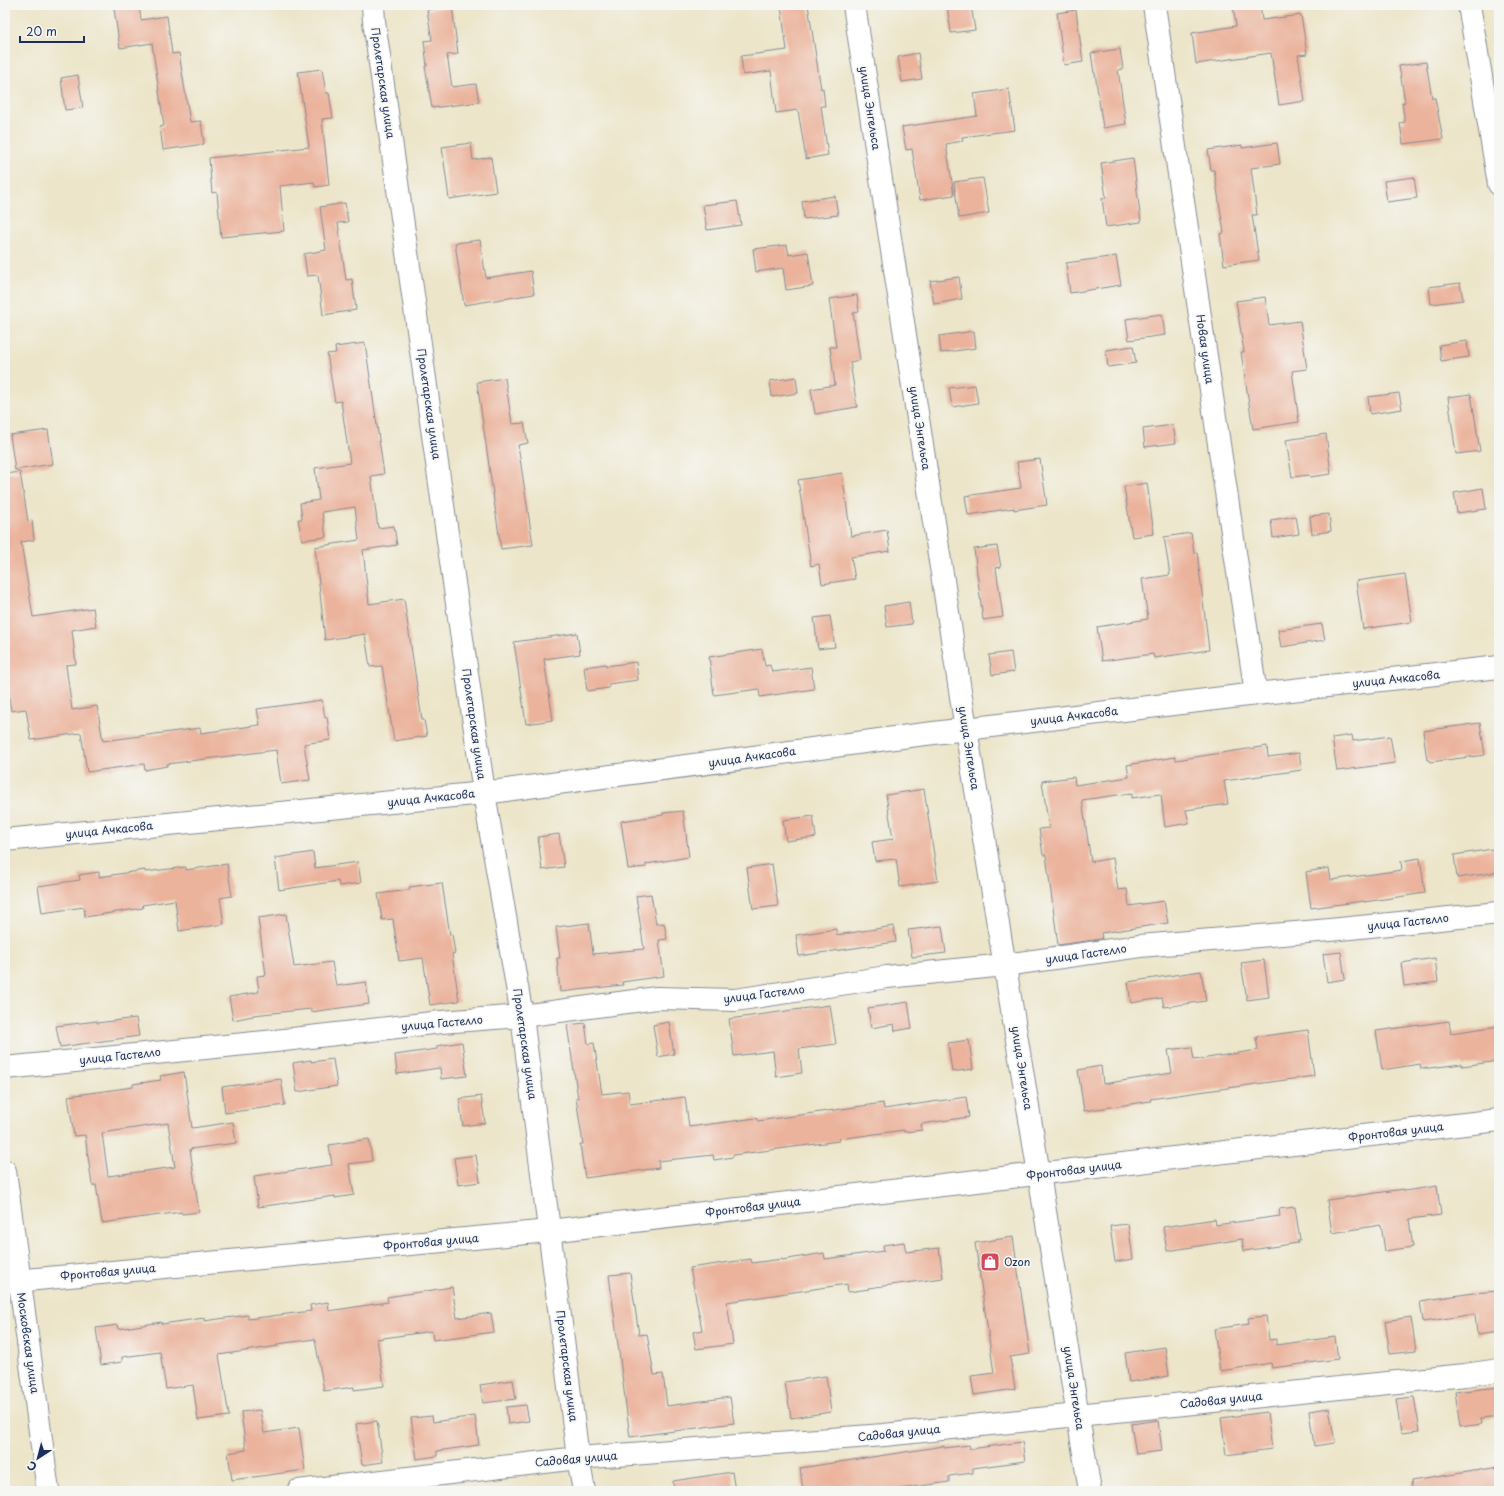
<svg xmlns="http://www.w3.org/2000/svg" width="1504" height="1496" viewBox="0 0 1504 1496" font-family="'Playpen Sans',sans-serif">
  <style>
    .building { fill: #ebb39c; fill-rule: evenodd }
    .lines { fill: none; stroke-linecap: round; stroke-linejoin: round }
    .minor-casing { stroke: #848a94; stroke-width: 24 }
    .tertiary-casing { stroke: #848a94; stroke-width: 24 }
    .secondary-casing { stroke: #848a94; stroke-width: 24 }
    .minor { stroke: #fff; stroke-width: 22 }
    .tertiary { stroke: #fff; stroke-width: 22 }
    .secondary { stroke: #fff; stroke-width: 22 }
    .labels { text-anchor: middle; stroke-width: 3.5; stroke-linejoin: round; paint-order: stroke }
    .street-label { font-size: 11px; fill: #1b2f5e; stroke: #f6f6f2 }
    .poi-label { font-size: 11px; fill: #1b2f5e; stroke: #f6f6f2; text-anchor: start }
  </style>
  <rect width="100%" height="100%" fill="#f6f6f2"/>
  <filter id="ink" filterUnits="userSpaceOnUse"><feTurbulence type="fractalNoise" baseFrequency=".025" numOctaves="2"/><feDisplacementMap in="SourceGraphic" scale="8" xChannelSelector="R" yChannelSelector="G"/><feConvolveMatrix kernelMatrix="1 2 1 2 8 2 1 2 1" color-interpolation-filters="sRGB"/></filter>
  <filter id="wash" filterUnits="userSpaceOnUse"><feTurbulence type="fractalNoise" baseFrequency=".012" numOctaves="4" result="noise"/><feDisplacementMap in="SourceGraphic" scale="16" xChannelSelector="R" yChannelSelector="G"/><feGaussianBlur stdDeviation="0.9" result="paint"/><feColorMatrix in="noise" values="0 0 0 0 0 0 0 0 0 0 0 0 0 0 0 0 0 1.4 0 .05"/><feComposite in="paint" operator="in"/></filter>
  <g filter="url(#wash)">
    <rect width="100%" height="100%" fill="#ece5c9"/>
    <g id="blocks">
      <g class="building">
        <polygon points="139,5 141,20 167,16 172,54 179,53 190,122 201,121 204,144 163,150 160,127 164,126 152,43 120,48 114,9"/>
        <polygon points="797,5 808,5 821,89 823,88 825,106 821,106 828,155 806,159 798,110 776,113 771,71 743,75 741,56 787,50 781,7"/>
        <polygon points="947,5 971,5 975,30 951,33"/>
        <polygon points="1242,5 1260,5 1262,20 1301,15 1307,54 1298,55 1305,101 1279,105 1271,53 1196,64 1192,33 1236,26 1233,6"/>
        <polygon points="452,6 458,54 447,55 452,87 476,84 479,102 432,108 425,66 427,66 424,41 432,40 427,10"/>
        <polygon points="1076,10 1083,62 1064,65 1057,13"/>
        <polygon points="1120,49 1123,69 1118,70 1126,124 1103,128 1095,73 1094,73 1091,53"/>
        <polygon points="918,53 922,79 902,82 898,57"/>
        <polygon points="1426,62 1432,98 1435,98 1443,139 1403,144 1400,123 1405,122 1402,103 1405,102 1399,66"/>
        <polygon points="322,69 326,93 329,93 333,118 322,119 329,185 315,187 314,182 280,186 284,231 221,237 217,192 212,193 209,158 309,147 298,72"/>
        <polygon points="78,75 83,108 65,110 61,78"/>
        <polygon points="1009,89 1015,130 962,137 963,141 946,144 954,195 920,200 912,149 906,150 902,127 977,116 974,94"/>
        <polygon points="471,143 473,160 491,157 496,192 449,199 442,147"/>
        <polygon points="1277,143 1280,164 1251,168 1257,215 1252,215 1259,260 1224,265 1220,234 1224,233 1214,170 1211,170 1208,150 1242,145 1242,148"/>
        <polygon points="1133,158 1141,222 1106,227 1102,198 1106,198 1101,163"/>
        <polygon points="1414,177 1417,198 1387,202 1384,181"/>
        <polygon points="983,178 989,213 959,218 954,182"/>
        <polygon points="835,196 838,215 804,219 802,201"/>
        <polygon points="737,201 741,225 707,230 703,205"/>
        <polygon points="345,203 348,222 338,223 346,280 352,279 356,310 323,315 318,275 307,276 304,254 326,250 320,207"/>
        <polygon points="480,240 486,278 531,271 534,294 464,305 455,243"/>
        <polygon points="787,245 789,255 808,252 813,286 786,290 783,268 756,272 753,249"/>
        <polygon points="1116,256 1121,285 1070,293 1066,263"/>
        <polygon points="959,277 962,299 934,304 930,281"/>
        <polygon points="1460,283 1463,300 1431,304 1429,287"/>
        <polygon points="857,295 859,312 853,313 860,360 850,362 857,407 815,414 811,389 835,385 830,347 836,347 829,299"/>
        <polygon points="1265,297 1269,325 1300,321 1307,369 1292,371 1299,422 1253,429 1241,352 1244,352 1236,301"/>
        <polygon points="1162,314 1165,335 1129,340 1126,319"/>
        <polygon points="974,331 976,348 941,353 939,336"/>
        <polygon points="1467,341 1469,357 1441,361 1439,345"/>
        <polygon points="365,343 384,474 371,476 378,528 394,526 397,545 363,550 369,604 404,599 422,720 424,720 427,736 394,741 382,666 370,667 365,634 325,640 315,547 359,540 355,507 322,512 326,537 302,540 298,519 302,519 300,503 319,500 315,468 350,463 341,401 335,402 327,354 336,353 335,347"/>
        <polygon points="1133,346 1136,363 1108,367 1106,350"/>
        <polygon points="796,377 798,393 772,397 770,381"/>
        <polygon points="505,378 512,424 524,423 528,443 518,445 533,545 501,549 477,382"/>
        <polygon points="975,385 978,403 952,407 949,388"/>
        <polygon points="1399,393 1402,409 1370,414 1368,397"/>
        <polygon points="1471,394 1480,451 1456,454 1448,397"/>
        <polygon points="1173,425 1176,443 1145,447 1143,429"/>
        <polygon points="48,430 53,464 15,470 10,435"/>
        <polygon points="1326,434 1331,474 1310,477 1309,475 1292,477 1286,440"/>
        <polygon points="1040,459 1047,505 1014,510 1014,508 968,515 965,496 1021,488 1017,462"/>
        <polygon points="20,472 28,521 32,520 34,540 21,542 33,617 93,608 96,626 72,630 76,664 66,665 72,710 97,706 103,741 200,728 201,733 260,725 257,709 322,700 325,718 327,717 330,740 304,744 310,780 281,784 276,750 167,764 167,766 145,770 144,764 87,772 81,733 31,740 26,709 11,711 5,670 5,474"/>
        <polygon points="842,473 851,536 887,530 890,551 851,557 855,579 822,584 819,564 811,566 798,480"/>
        <polygon points="1147,483 1154,534 1132,537 1124,487"/>
        <polygon points="1483,488 1486,509 1457,513 1454,493"/>
        <polygon points="1329,514 1331,531 1312,534 1310,516"/>
        <polygon points="1296,516 1299,534 1273,538 1271,520"/>
        <polygon points="1191,533 1194,553 1197,552 1209,650 1154,658 1153,654 1102,661 1097,627 1148,619 1142,579 1170,575 1164,537"/>
        <polygon points="997,546 1001,567 996,568 1003,617 983,620 974,549"/>
        <polygon points="1405,574 1412,622 1363,629 1356,581"/>
        <polygon points="909,602 912,624 887,627 884,606"/>
        <polygon points="830,616 835,647 818,649 814,618"/>
        <polygon points="1322,624 1325,640 1281,647 1278,630"/>
        <polygon points="577,633 580,654 544,659 553,720 526,724 514,642"/>
        <polygon points="762,649 765,666 770,665 772,672 811,667 814,689 760,697 759,689 714,695 709,657"/>
        <polygon points="1011,652 1014,672 992,675 989,655"/>
        <polygon points="636,662 638,680 609,684 609,688 587,691 584,667 606,664 606,666"/>
        <polygon points="1480,723 1485,755 1430,762 1429,760 1427,760 1423,731"/>
        <polygon points="1352,735 1353,741 1390,736 1395,763 1337,771 1332,738"/>
        <polygon points="1267,746 1268,757 1299,753 1302,770 1224,781 1228,804 1186,810 1189,823 1165,827 1161,795 1160,794 1132,798 1132,793 1082,800 1091,862 1113,858 1118,890 1127,889 1129,906 1164,901 1168,923 1101,933 1102,939 1058,945 1046,855 1043,855 1039,829 1049,828 1042,781 1074,777 1075,785 1129,777 1127,765 1175,757 1176,760"/>
        <polygon points="924,789 938,881 900,887 896,859 875,861 872,842 893,839 886,795"/>
        <polygon points="683,811 689,857 646,864 646,867 628,869 621,821 663,815 663,813"/>
        <polygon points="813,816 816,837 786,841 783,820"/>
        <polygon points="559,834 564,867 542,870 538,837"/>
        <polygon points="1499,848 1499,872 1457,878 1454,855"/>
        <polygon points="313,852 315,868 358,862 361,883 339,886 338,881 279,890 275,858"/>
        <polygon points="1420,858 1425,893 1364,902 1364,901 1311,908 1306,872 1329,868 1331,880 1402,870 1401,861"/>
        <polygon points="227,864 232,896 220,898 224,924 179,931 175,900 142,905 143,908 85,917 84,907 42,913 38,886 80,880 79,875 99,872 99,877 145,870 145,872 186,867 186,870"/>
        <polygon points="772,864 778,906 753,909 747,868"/>
        <polygon points="442,883 450,935 452,934 455,953 452,954 459,1001 430,1005 423,958 399,961 393,919 382,920 378,894 410,890 409,887"/>
        <polygon points="651,894 656,924 664,923 667,939 659,940 664,976 622,982 623,985 560,992 557,958 560,958 556,927 589,923 593,954 644,949 636,896"/>
        <polygon points="286,914 294,967 332,962 336,986 366,982 369,1004 311,1012 311,1009 253,1015 253,1016 233,1020 229,997 259,992 257,976 266,975 258,918"/>
        <polygon points="894,926 896,942 799,956 796,935 836,929 837,935"/>
        <polygon points="942,926 946,953 912,957 908,930"/>
        <polygon points="1341,952 1345,979 1327,982 1323,954"/>
        <polygon points="1435,958 1438,982 1404,986 1401,963"/>
        <polygon points="1264,960 1269,997 1247,1000 1241,963"/>
        <polygon points="1201,971 1206,1001 1164,1007 1162,998 1131,1003 1128,982"/>
        <polygon points="908,1002 912,1028 895,1031 894,1024 871,1028 868,1008"/>
        <polygon points="830,1005 836,1044 799,1049 802,1073 776,1077 773,1051 734,1056 729,1019"/>
        <polygon points="136,1018 139,1036 60,1047 56,1026 97,1021 97,1023"/>
        <polygon points="1449,1021 1451,1033 1499,1026 1499,1061 1462,1066 1462,1064 1421,1069 1420,1064 1382,1070 1376,1031"/>
        <polygon points="669,1022 674,1054 658,1057 653,1025"/>
        <polygon points="585,1023 588,1044 594,1043 602,1094 628,1091 630,1104 685,1097 689,1127 756,1118 758,1121 883,1103 884,1109 966,1097 969,1117 921,1124 922,1130 904,1132 904,1130 839,1139 839,1141 733,1155 733,1157 714,1160 713,1155 658,1161 659,1168 585,1178 580,1144 583,1144 576,1098 578,1098 567,1025"/>
        <polygon points="1308,1030 1314,1076 1199,1092 1150,1099 1151,1101 1084,1111 1078,1070 1101,1066 1103,1084 1172,1073 1168,1050 1192,1047 1194,1060 1258,1050 1256,1037"/>
        <polygon points="969,1040 973,1069 952,1072 948,1043"/>
        <polygon points="462,1042 467,1076 441,1079 440,1068 397,1074 395,1055 437,1049 437,1046"/>
        <polygon points="333,1059 337,1086 297,1092 293,1063 311,1060 311,1062"/>
        <path d="M184 1072 192 1128 233 1122 236 1143 190 1149 199 1212 182 1214 181 1212 102 1223 96 1185H92L85 1135 74 1136 68 1096 133 1087V1084L161 1080 160 1076ZM168 1123 175 1167 108 1176 102 1133Z"/>
        <polygon points="281,1079 285,1105 225,1113 222,1087"/>
        <polygon points="481,1096 485,1123 463,1126 459,1099"/>
        <polygon points="369,1139 372,1161 349,1164 354,1195 335,1198 335,1196 258,1207 254,1176 332,1165 329,1145"/>
        <polygon points="476,1155 480,1182 458,1185 454,1158"/>
        <polygon points="1437,1186 1441,1215 1409,1219 1413,1247 1385,1251 1381,1225 1332,1233 1327,1200 1404,1189 1404,1191"/>
        <polygon points="1295,1207 1300,1240 1297,1240 1298,1243 1244,1251 1242,1239 1167,1251 1163,1227 1215,1219 1216,1225 1280,1216 1279,1209"/>
        <polygon points="1128,1224 1133,1259 1115,1262 1110,1226"/>
        <polygon points="1013,1237 1030,1354 1010,1357 1015,1389 974,1395 971,1376 994,1373 975,1243"/>
        <polygon points="904,1242 906,1252 939,1248 943,1278 868,1288 869,1289 848,1292 847,1284 727,1302 733,1344 696,1349 693,1332 702,1330 690,1268 751,1259 752,1263 782,1259 782,1260 824,1253 825,1259 884,1251 883,1245"/>
        <polygon points="630,1273 639,1335 647,1334 654,1375 663,1374 667,1406 730,1397 734,1423 630,1437 609,1275"/>
        <polygon points="452,1287 457,1318 491,1313 494,1332 433,1340 432,1331 377,1339 384,1386 354,1390 354,1387 324,1391 315,1339 277,1344 278,1346 219,1355 229,1416 198,1420 193,1385 166,1389 160,1352 122,1357 122,1362 101,1365 96,1328 117,1325 118,1329 161,1322 162,1324 204,1318 204,1321 248,1315 248,1319 311,1311 310,1305 328,1302 329,1311 388,1302 387,1297"/>
        <polygon points="1499,1291 1499,1332 1477,1335 1475,1314 1423,1322 1420,1301 1473,1293"/>
        <polygon points="1266,1316 1269,1340 1276,1339 1276,1345 1335,1337 1338,1359 1272,1368 1271,1363 1220,1371 1214,1329 1249,1324 1248,1318"/>
        <polygon points="1411,1317 1416,1351 1390,1354 1385,1321"/>
        <polygon points="1165,1347 1169,1376 1129,1382 1125,1353"/>
        <polygon points="826,1376 831,1412 791,1418 785,1382"/>
        <polygon points="513,1380 516,1399 483,1403 480,1385"/>
        <polygon points="1499,1387 1499,1417 1481,1419 1482,1424 1460,1427 1455,1392"/>
        <polygon points="1414,1397 1420,1431 1401,1433 1396,1399"/>
        <polygon points="526,1405 529,1421 508,1424 506,1407"/>
        <polygon points="1329,1408 1335,1443 1314,1446 1309,1411"/>
        <polygon points="260,1410 264,1433 299,1428 305,1470 232,1480 228,1453 246,1450 241,1412"/>
        <polygon points="1267,1412 1272,1449 1226,1455 1221,1418"/>
        <polygon points="432,1416 433,1422 475,1416 479,1445 437,1451 437,1456 417,1459 411,1418"/>
        <polygon points="1158,1420 1162,1451 1136,1454 1131,1424"/>
        <polygon points="377,1421 383,1462 362,1465 356,1424"/>
        <polygon points="1022,1442 1025,1461 973,1468 973,1473 949,1476 949,1482 885,1491 882,1491 881,1488 858,1491 803,1491 800,1468 944,1446 944,1448 969,1445 970,1449"/>
        <polygon points="1499,1467 1499,1491 1412,1491 1411,1481"/>
        <polygon points="732,1472 735,1491 674,1491 673,1481"/>
      </g>
    </g>
  </g>
  <g filter="url(#ink)">
    <use href="#blocks" fill-opacity="0" stroke="#848a94" stroke-width="1"/>
    <g class="lines">
      <g class="minor-casing">
        <g id="minor">
          <polyline points="373,5 374,21 484,793 522,1016 578,1458 584,1491"/>
          <polyline points="1154,5 1256,694"/>
          <polyline points="1469,5 1499,184"/>
          <polyline points="5,1068 275,1041 441,1022 522,1016 657,998 735,1000 887,977 1005,965 1140,946 1330,930 1499,913"/>
          <polyline points="5,1171 48,1491"/>
          <polyline points="5,1282 549,1231 1499,1120"/>
          <polyline points="298,1491 578,1458 884,1435 1465,1375 1499,1370"/>
        </g>
      </g>
      <g class="tertiary-casing">
        <polyline id="tertiary" points="5,840 484,793 909,736 1256,694 1499,667"/>
      </g>
      <g class="secondary-casing">
        <polyline id="secondary" points="854,5 966,729 1039,1174 1090,1491"/>
      </g>
      <use href="#minor" class="minor"/>
      <use href="#tertiary" class="tertiary"/>
      <use href="#secondary" class="secondary"/>
    </g>
  </g>
  <defs>
    <g id="shop-square" transform="scale(1)"><rect x="-9" y="-9" width="18" height="18" rx="4" fill="#d1495b" stroke="#f6f6f2"/><path d="M-5-2.5h2.3a2.7 3.5 0 0 1 5.4 0H5L5.5 6h-11ZM-1.5-2.5h3a1.5 2.3 0 0 0-3 0Z" fill="#fff"/></g>
  </defs>
  <g fill-rule="evenodd">
    <use href="#shop-square" x="990" y="1262"/>
  </g>
  <g class="labels">
    <g class="street-label">
      <text transform="translate(383 83) rotate(82)" y="4">Пролетарская улица</text>
      <text transform="translate(870 108) rotate(81)" y="4">улица Энгельса</text>
      <text transform="translate(1205 349) rotate(82)" y="4">Новая улица</text>
      <text transform="translate(429 404) rotate(82)" y="4">Пролетарская улица</text>
      <text transform="translate(920 428) rotate(81)" y="4">улица Энгельса</text>
      <text transform="translate(1396 679) rotate(-6)" y="4">улица Ачкасова</text>
      <text transform="translate(1074 716) rotate(-7)" y="4">улица Ачкасова</text>
      <text transform="translate(474 724) rotate(82)" y="4">Пролетарская улица</text>
      <text transform="translate(969 748) rotate(81)" y="4">улица Энгельса</text>
      <text transform="translate(752 757) rotate(-8)" y="4">улица Ачкасова</text>
      <text transform="translate(431 798) rotate(-6)" y="4">улица Ачкасова</text>
      <text transform="translate(109 830) rotate(-6)" y="4">улица Ачкасова</text>
      <text transform="translate(1408 922) rotate(-6)" y="4">улица Гастелло</text>
      <text transform="translate(1086 954) rotate(-8)" y="4">улица Гастелло</text>
      <text transform="translate(764 994) rotate(-7)" y="4">улица Гастелло</text>
      <text transform="translate(442 1023) rotate(-5)" y="4">улица Гастелло</text>
      <text transform="translate(525 1044) rotate(82)" y="4">Пролетарская улица</text>
      <text transform="translate(120 1056) rotate(-6)" y="4">улица Гастелло</text>
      <text transform="translate(1022 1068) rotate(81)" y="4">улица Энгельса</text>
      <text transform="translate(1396 1132) rotate(-7)" y="4">Фронтовая улица</text>
      <text transform="translate(1074 1170) rotate(-7)" y="4">Фронтовая улица</text>
      <text transform="translate(753 1207) rotate(-7)" y="4">Фронтовая улица</text>
      <text transform="translate(431 1242) rotate(-5)" y="4">Фронтовая улица</text>
      <text transform="translate(108 1272) rotate(-5)" y="4">Фронтовая улица</text>
      <text transform="translate(28 1343) rotate(82)" y="4">Московская улица</text>
      <text transform="translate(567 1366) rotate(83)" y="4">Пролетарская улица</text>
      <text transform="translate(1074 1388) rotate(81)" y="4">улица Энгельса</text>
      <text transform="translate(1221 1400) rotate(-6)" y="4">Садовая улица</text>
      <text transform="translate(899 1433) rotate(-6)" y="4">Садовая улица</text>
      <text transform="translate(576 1459) rotate(-5)" y="4">Садовая улица</text>
    </g>
    <g class="poi-label">
      <text x="1004" y="1266">Ozon</text>
    </g>
  </g>
  <rect width="1504" height="1496" fill="none" stroke="#f6f6f2" stroke-width="20"/>
  <g transform="translate(38 1458) rotate(216)" stroke="#f6f6f2" stroke-width="3" paint-order="stroke">
  <path d="M0-3L7 15L0 10L-7 15Z" fill="#1b2f5e"/>
  <text y="-6" font-size="11" font-weight="bold" text-anchor="middle" fill="#1b2f5e">С</text>
  </g>
  <path d="M20 36v6h64v-6" fill="none" stroke="#1b2f5e" stroke-width="2"/>
  <text x="26" y="36" font-size="12" fill="#1b2f5e" stroke="#f6f6f2" stroke-width="3" paint-order="stroke">20 m</text>
</svg>
